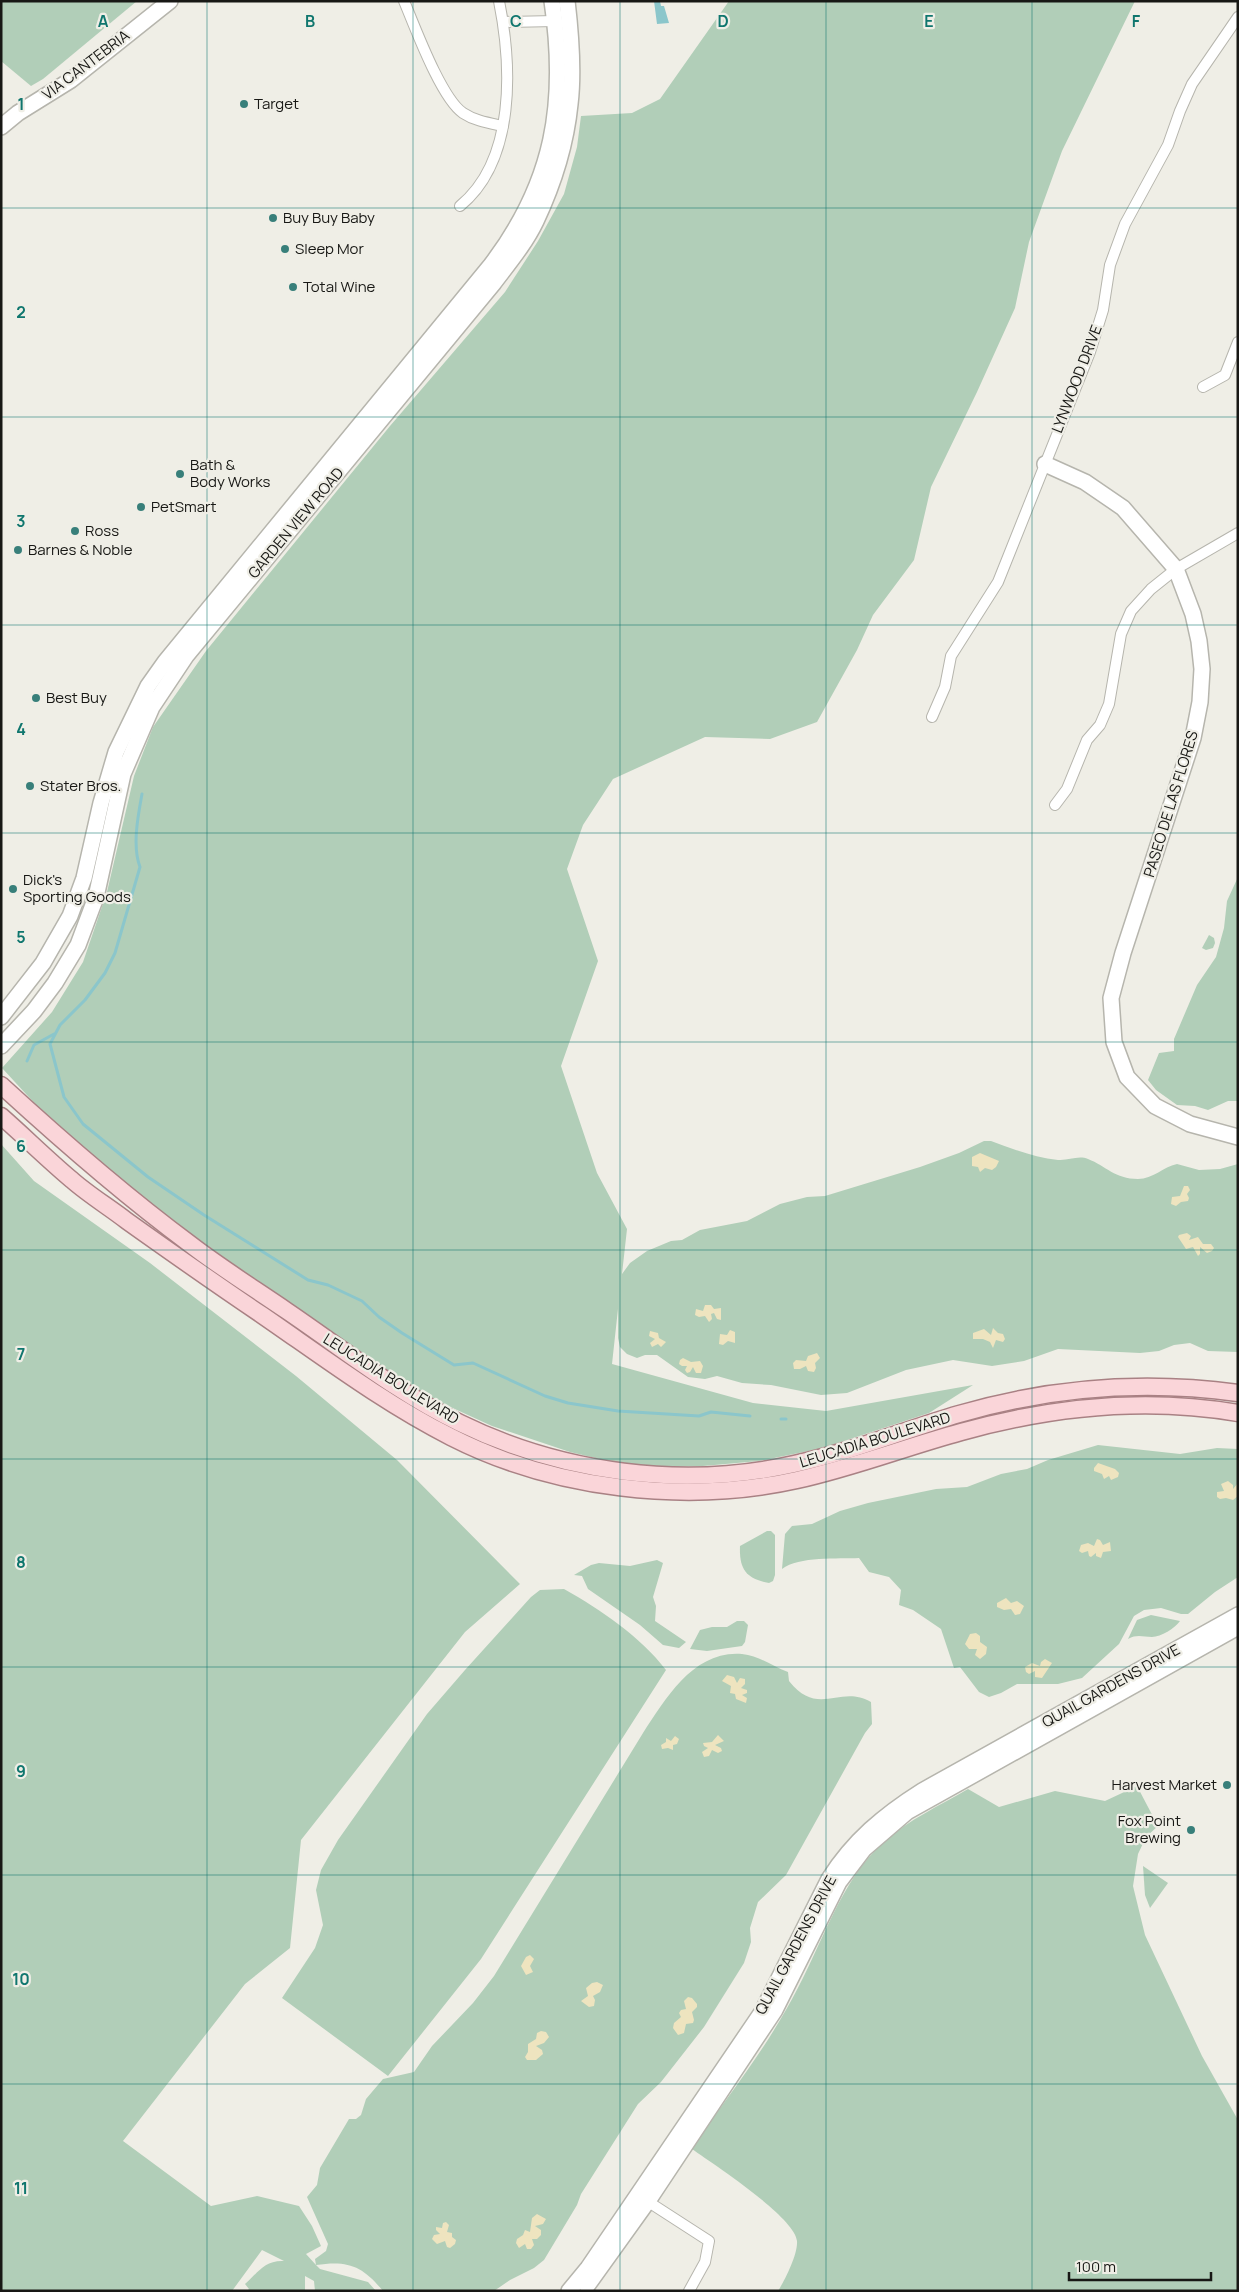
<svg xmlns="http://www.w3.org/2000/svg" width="1239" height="2292" viewBox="0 0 1239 2292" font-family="Manrope,sans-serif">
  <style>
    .green { fill: #b1ceb8 }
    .sand { fill: #eee4bf }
    .water { fill: #8bc6cb }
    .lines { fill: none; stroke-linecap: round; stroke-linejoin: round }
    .stream { stroke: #8bc6cb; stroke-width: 3 }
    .street-casing { stroke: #b6b5ad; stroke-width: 12 }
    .secondary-casing { stroke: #b6b5ad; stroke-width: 18 }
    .primary-casing { stroke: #a98184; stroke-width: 19 }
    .street { stroke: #fff; stroke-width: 10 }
    .secondary { stroke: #fff; stroke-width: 15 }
    .primary { stroke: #fad5d9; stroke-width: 16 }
    .grid { fill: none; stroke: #0f766e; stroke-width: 1; stroke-opacity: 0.55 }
    .poi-dot { fill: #387f7a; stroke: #efeee6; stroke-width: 2 }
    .labels { text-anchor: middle; stroke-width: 4.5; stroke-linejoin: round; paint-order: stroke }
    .street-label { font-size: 15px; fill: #181815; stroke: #efeee6 }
    .poi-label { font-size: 15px; fill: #181815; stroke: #efeee6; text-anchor: start }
    .grid-label { font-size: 16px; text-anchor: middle; font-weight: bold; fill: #0f766e; stroke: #efeee6; stroke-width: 4.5; stroke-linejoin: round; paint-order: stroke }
  </style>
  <rect width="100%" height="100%" fill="#efeee6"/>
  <g class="green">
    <polygon points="1,1 137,1 43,79 31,86 1,61"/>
    <path d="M729 1H1135L1062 151 1029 242 1015 308 977 392 931 487 914 560 873 615 857 650 817 722 770 739 705 737 613 779 583 825 567 869 598 961 561 1066 597 1173 627 1229 622 1274 630 1263 647 1251 671 1241 682 1240 700 1230 747 1221 780 1204 807 1197 825 1196 920 1167 959 1153 984 1141H991C1013 1149 1035 1158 1058 1160 1068 1161 1078 1155 1088 1159 1106 1166 1115 1179 1138 1179 1153 1179 1163 1167 1177 1164L1199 1170 1220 1169 1238 1164V1352L1208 1351 1190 1343 1174 1345 1159 1351 1140 1353 1058 1349 1024 1361 992 1366 953 1360 906 1370 847 1393 821 1395 771 1385 742 1383 717 1376 705 1379 688 1377 657 1355H645L637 1358 627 1354 620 1347 618 1338V1309L612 1364 753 1403 826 1411 973 1385 929 1413 823 1448 759 1461 703 1466 638 1468 570 1452 492 1426 422 1394 244 1275 144 1203 50 1120 2 1068 52 1012 83 962 107 892 134 776 153 727 206 651 390 426 505 292 538 241 564 194 577 147 581 116 632 113 660 99Z"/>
    <polygon points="1238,877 1238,1101 1228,1101 1208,1110 1195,1106 1177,1105 1156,1090 1148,1080 1159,1053 1174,1051 1174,1039 1197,985 1216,957 1224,928 1227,901"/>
    <polygon points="1209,935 1214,938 1215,943 1213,948 1206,950 1202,948"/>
    <path d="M1 1144 34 1181 150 1263 296 1376 397 1460 520 1584 465 1632 301 1840 290 1948 245 1984 123 2141 211 2206 257 2196 299 2206 312 2226 321 2246 306 2254 316 2265 315 2259 326 2251 328 2244 307 2197 317 2185 320 2168 349 2119H356L361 2115 366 2099 383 2079 414 2072 432 2046 473 2003 494 1976 643 1733C666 1698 694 1650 742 1654 760 1656 772 1666 788 1672L789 1681C818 1718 840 1684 871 1702L872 1724 865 1733 786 1875 758 1902 750 1928 751 1942 744 1963 704 2027 661 2082 638 2104 581 2194 577 2205 544 2260 534 2268 510 2280 494 2291H383C363 2266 348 2260 316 2265L320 2269 368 2282 376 2291H315L314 2281 305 2276V2291H247L249 2289 245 2284C258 2273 264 2260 284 2261L262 2250 232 2291H1Z"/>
    <path d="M1098 1445 1180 1454 1217 1448 1238 1449V1577L1215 1592 1188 1614H1181L1161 1608 1144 1610 1134 1616 1119 1644 1082 1678 1058 1684H1017L1001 1693 989 1697 979 1692 960 1667 954 1668 941 1629 913 1610 899 1605 901 1590 889 1577 869 1572 859 1558C838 1559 799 1556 782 1569L785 1534 792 1526 812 1524 840 1511 868 1503 936 1489 967 1487 1001 1474 1027 1469 1048 1460Z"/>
    <path d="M767 1531H771L775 1535V1575L773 1581 769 1583C746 1579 739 1569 740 1546Z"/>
    <polygon points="657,1560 663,1563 653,1597 656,1606 655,1621 686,1642 679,1648 663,1645 640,1625 588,1589 582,1576 574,1575 591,1565 599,1563 630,1566"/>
    <path d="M564 1589C601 1610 640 1636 666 1670L481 1959 388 2076 282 1998 315 1948 323 1925 316 1890 321 1870 338 1840 427 1714 465 1670 531 1597 540 1590Z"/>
    <path d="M1151 1615 1180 1621C1175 1628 1161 1637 1152 1637 1143 1637 1137 1634 1128 1639L1137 1620Z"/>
    <polygon points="737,1621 744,1621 748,1625 745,1642 742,1646 707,1651 690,1649 700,1630 712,1627 727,1627"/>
    <path d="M1137 1786 1158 1826 1146 1837 1138 1854 1133 1886 1145 1935 1202 2056 1238 2120V2291H778C785 2280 798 2254 797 2241 795 2217 713 2164 692 2149 718 2109 749 2071 774 2030 791 2003 805 1975 818 1946 836 1908 852 1870 885 1841 910 1819 939 1806 968 1789L999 1807 1055 1791 1105 1801Z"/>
    <polygon points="1143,1866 1168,1883 1150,1908 1145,1895"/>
  </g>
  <g class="sand">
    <polygon points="980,1153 999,1161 996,1167 992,1170 985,1168 980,1172 978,1167 972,1166 972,1157"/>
    <polygon points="1184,1186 1188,1186 1190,1190 1187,1194 1189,1198 1188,1201 1181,1202 1176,1206 1171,1204 1172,1197 1180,1196"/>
    <polygon points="1187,1233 1191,1236 1189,1240 1198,1237 1203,1244 1211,1244 1214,1248 1212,1251 1207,1253 1200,1247 1200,1254 1198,1256 1193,1247 1186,1249 1178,1237 1179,1235"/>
    <polygon points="705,1305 711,1305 714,1309 721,1308 721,1320 717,1319 714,1313 711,1314 712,1319 709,1322 705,1316 699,1317 695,1315 696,1309 703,1311"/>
    <polygon points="993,1328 998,1333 1003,1334 1005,1339 1003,1342 996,1340 993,1348 990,1342 983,1339 973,1339 973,1333 984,1329 991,1335"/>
    <polygon points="730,1330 735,1332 735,1343 728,1341 723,1345 719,1344 720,1334 727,1335"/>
    <polygon points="650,1331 658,1333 659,1338 666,1342 661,1347 658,1344 652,1347 650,1343 655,1339 649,1336"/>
    <polygon points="817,1353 820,1358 815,1363 816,1368 814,1372 808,1371 806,1366 800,1369 794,1369 793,1363 796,1360 806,1361 808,1356"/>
    <polygon points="683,1358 691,1362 700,1361 703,1366 701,1373 696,1373 693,1367 690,1372 687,1373 685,1370 687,1366 682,1366 679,1364 680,1360"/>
    <polygon points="1098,1463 1115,1469 1119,1473 1118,1477 1111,1480 1109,1476 1104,1479 1102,1474 1094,1471 1094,1468"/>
    <polygon points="1228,1481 1233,1485 1233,1489 1238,1483 1238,1496 1233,1500 1226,1498 1220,1499 1217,1497 1217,1492 1224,1491 1221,1484"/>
    <polygon points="1097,1539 1100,1540 1103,1545 1110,1542 1111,1551 1103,1552 1101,1558 1096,1556 1096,1553 1091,1557 1089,1556 1088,1551 1082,1553 1079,1551 1081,1545 1088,1543 1094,1546"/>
    <polygon points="1006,1598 1011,1603 1017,1601 1024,1606 1020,1614 1015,1615 1011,1609 1004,1610 997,1607 997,1603"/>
    <polygon points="976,1633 980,1636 980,1642 987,1647 986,1654 980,1659 975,1655 977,1649 969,1649 965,1644 970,1634"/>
    <polygon points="1045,1659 1052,1663 1042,1678 1035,1677 1035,1671 1029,1674 1026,1672 1025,1667 1032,1663 1040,1666 1041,1662"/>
    <polygon points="727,1675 734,1677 737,1683 740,1678 745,1679 745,1684 741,1688 747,1690 747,1693 742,1695 747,1698 746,1703 736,1699 735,1694 730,1693 731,1686 722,1681"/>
    <polygon points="718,1735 724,1741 715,1745 721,1748 722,1751 718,1753 712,1750 709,1756 704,1757 702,1752 708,1748 704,1746 703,1743 712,1742"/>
    <polygon points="675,1736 679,1739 677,1744 673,1745 673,1750 668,1748 662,1749 661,1745 666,1742 666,1738 671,1741"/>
    <polygon points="530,1955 534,1959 530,1966 533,1972 526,1975 521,1966 526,1957"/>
    <polygon points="597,1982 603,1985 600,1992 593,1996 595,2000 594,2006 589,2007 581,2001 588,1996 586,1988 592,1983"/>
    <polygon points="688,1997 692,1998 697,2004 697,2007 692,2012 694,2020 693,2023 686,2024 684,2033 678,2035 673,2028 674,2023 681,2017 679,2013 681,2010 686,2009 684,2001"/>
    <polygon points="541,2031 546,2032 549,2037 544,2043 536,2046 542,2050 543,2054 536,2060 527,2060 525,2057 528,2052 528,2044 536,2039 537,2033"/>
    <polygon points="537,2214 546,2219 543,2224 535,2226 541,2230 541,2235 537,2239 532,2239 534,2245 531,2249 527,2249 525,2244 519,2248 516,2243 517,2239 523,2235 525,2230 530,2232 532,2218"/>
    <polygon points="446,2222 449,2225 447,2232 452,2233 452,2237 456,2240 455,2244 450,2248 447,2247 445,2241 437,2244 432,2239 434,2235 440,2234 436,2230 436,2227 442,2228 443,2223"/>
  </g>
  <polygon class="water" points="654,1 660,1 661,6 664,6 669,23 657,24"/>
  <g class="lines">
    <g class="stream">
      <path d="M142 794C138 816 132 846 140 867L115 953 105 973 85 1000 60 1025 50 1044 64 1097 83 1124 148 1177 204 1215 308 1280 328 1285 362 1301 379 1317 402 1333 454 1365 473 1363 545 1396 568 1403 618 1411 699 1416 711 1412 750 1416"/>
      <polyline points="27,1061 34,1045 54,1034"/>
      <polyline points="781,1419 786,1419"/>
    </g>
    <g class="street-casing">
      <g id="street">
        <path d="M404 1C415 27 441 98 463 113 475 121 489 123 503 126"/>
        <polyline points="503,22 555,21"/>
        <path d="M460 206C516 160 512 66 499 1"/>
        <polyline points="1203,387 1225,375 1238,342"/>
        <polyline points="932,717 945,687 951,656 998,582 1090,352 1103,310 1110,265 1125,224 1168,145 1180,111 1192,84 1238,17"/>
        <polyline points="1055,805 1067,789 1087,740 1100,725 1109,704 1121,634 1131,611 1151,589 1176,569 1238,533"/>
        <polyline points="644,2199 709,2241 705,2262 689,2291"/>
      </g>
    </g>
    <g class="secondary-casing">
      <g id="secondary">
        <polyline points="1,127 18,113 71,80 170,1"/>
        <polyline points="1045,464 1085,482 1123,508 1176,569 1193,614 1199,641 1202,669 1200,702 1193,738 1123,953 1111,998 1114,1042 1127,1077 1155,1106 1190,1124 1238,1137"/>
        <path d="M1 1017 43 963 70 916 84 878 101 803 116 752 148 686 165 662 491 265C554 182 567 103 552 1"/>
        <path d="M1 1046 34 1011 55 983 78 945 96 897 123 774 152 707 186 656 493 284C508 264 525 244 536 221 553 185 566 144 570 104 574 71 571 35 567 1"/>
        <polyline points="587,2286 648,2201 775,2010 839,1882 864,1849 907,1812 1238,1627"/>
        <path d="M569 2291 588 2268 762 2012 829 1879C853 1841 884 1815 922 1791L1238 1615"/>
      </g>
    </g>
    <g class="primary-casing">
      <g id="primary">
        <path d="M1 1085C62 1141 124 1195 190 1244 221 1268 255 1289 287 1311 343 1349 398 1393 460 1423 562 1473 683 1489 794 1464 851 1452 904 1430 959 1414 1052 1387 1142 1380 1238 1393"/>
        <path d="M1 1116C25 1137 48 1160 72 1180 89 1195 109 1207 127 1221 172 1253 216 1284 262 1315 323 1357 384 1403 451 1437 553 1489 685 1505 797 1480 852 1468 906 1447 961 1432 1051 1407 1145 1397 1238 1413"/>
      </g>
    </g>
    <use href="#street" class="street"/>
    <use href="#secondary" class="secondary"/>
    <use href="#primary" class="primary"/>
  </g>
  <path class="grid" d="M207 1V2291M413 1V2291M620 1V2291M826 1V2291M1032 1V2291M1 208H1238M1 417H1238M1 625H1238M1 833H1238M1 1042H1238M1 1250H1238M1 1459H1238M1 1667H1238M1 1875H1238M1 2084H1238"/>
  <g class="poi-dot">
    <circle cx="244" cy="104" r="5"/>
    <circle cx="273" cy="218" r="5"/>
    <circle cx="285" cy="249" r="5"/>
    <circle cx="293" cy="287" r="5"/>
    <circle cx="180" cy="474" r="5"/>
    <circle cx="141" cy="507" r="5"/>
    <circle cx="75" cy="531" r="5"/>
    <circle cx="18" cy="550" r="5"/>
    <circle cx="36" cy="698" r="5"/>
    <circle cx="30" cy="786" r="5"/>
    <circle cx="13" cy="889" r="5"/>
    <circle cx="1227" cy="1785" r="5"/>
    <circle cx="1191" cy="1830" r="5"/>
  </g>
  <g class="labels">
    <g class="street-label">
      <text transform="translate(86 65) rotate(-37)" y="5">VIA CANTEBRIA</text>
      <text transform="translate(1077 379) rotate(-69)" y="5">LYNWOOD DRIVE</text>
      <text transform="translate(296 523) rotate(-50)" y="5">GARDEN VIEW ROAD</text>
      <text transform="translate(1171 804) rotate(-73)" y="5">PASEO DE LAS FLORES</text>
      <text transform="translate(391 1379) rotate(32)" y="5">LEUCADIA BOULEVARD</text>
      <text transform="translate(875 1440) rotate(-17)" y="5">LEUCADIA BOULEVARD</text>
      <text transform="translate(1111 1686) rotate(-29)" y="5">QUAIL GARDENS DRIVE</text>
      <text transform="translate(796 1945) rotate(-62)" y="5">QUAIL GARDENS DRIVE</text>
    </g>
    <g class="poi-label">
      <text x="254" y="109">Target</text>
      <text x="283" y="223">Buy Buy Baby</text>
      <text x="295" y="254">Sleep Mor</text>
      <text x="303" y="292">Total Wine</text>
      <text x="190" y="470">Bath &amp;<tspan x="190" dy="17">Body Works</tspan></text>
      <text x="151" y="512">PetSmart</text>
      <text x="85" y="536">Ross</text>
      <text x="28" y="555">Barnes &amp; Noble</text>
      <text x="46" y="703">Best Buy</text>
      <text x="40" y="791">Stater Bros.</text>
      <text x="23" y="885">Dick's<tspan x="23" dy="17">Sporting Goods</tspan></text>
      <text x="1217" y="1790" text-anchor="end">Harvest Market</text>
      <text x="1181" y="1826" text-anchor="end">Fox Point<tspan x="1181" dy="17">Brewing</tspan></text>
    </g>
  </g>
  <g class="grid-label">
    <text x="103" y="27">A</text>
    <text x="310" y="27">B</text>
    <text x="516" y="27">C</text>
    <text x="723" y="27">D</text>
    <text x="929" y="27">E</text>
    <text x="1136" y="27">F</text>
    <text x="21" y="110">1</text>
    <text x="21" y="318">2</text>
    <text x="21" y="527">3</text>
    <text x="21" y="735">4</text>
    <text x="21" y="943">5</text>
    <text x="21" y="1152">6</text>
    <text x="21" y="1360">7</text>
    <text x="21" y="1568">8</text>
    <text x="21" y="1777">9</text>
    <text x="21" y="1985">10</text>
    <text x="21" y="2194">11</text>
  </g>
  <rect width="1239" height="2292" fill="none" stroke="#181815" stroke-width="5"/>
  <path d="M1069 2272v8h142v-8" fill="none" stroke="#181815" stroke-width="2.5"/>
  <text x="1076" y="2272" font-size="15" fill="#181815" stroke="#efeee6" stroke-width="4" paint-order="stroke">100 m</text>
</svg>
